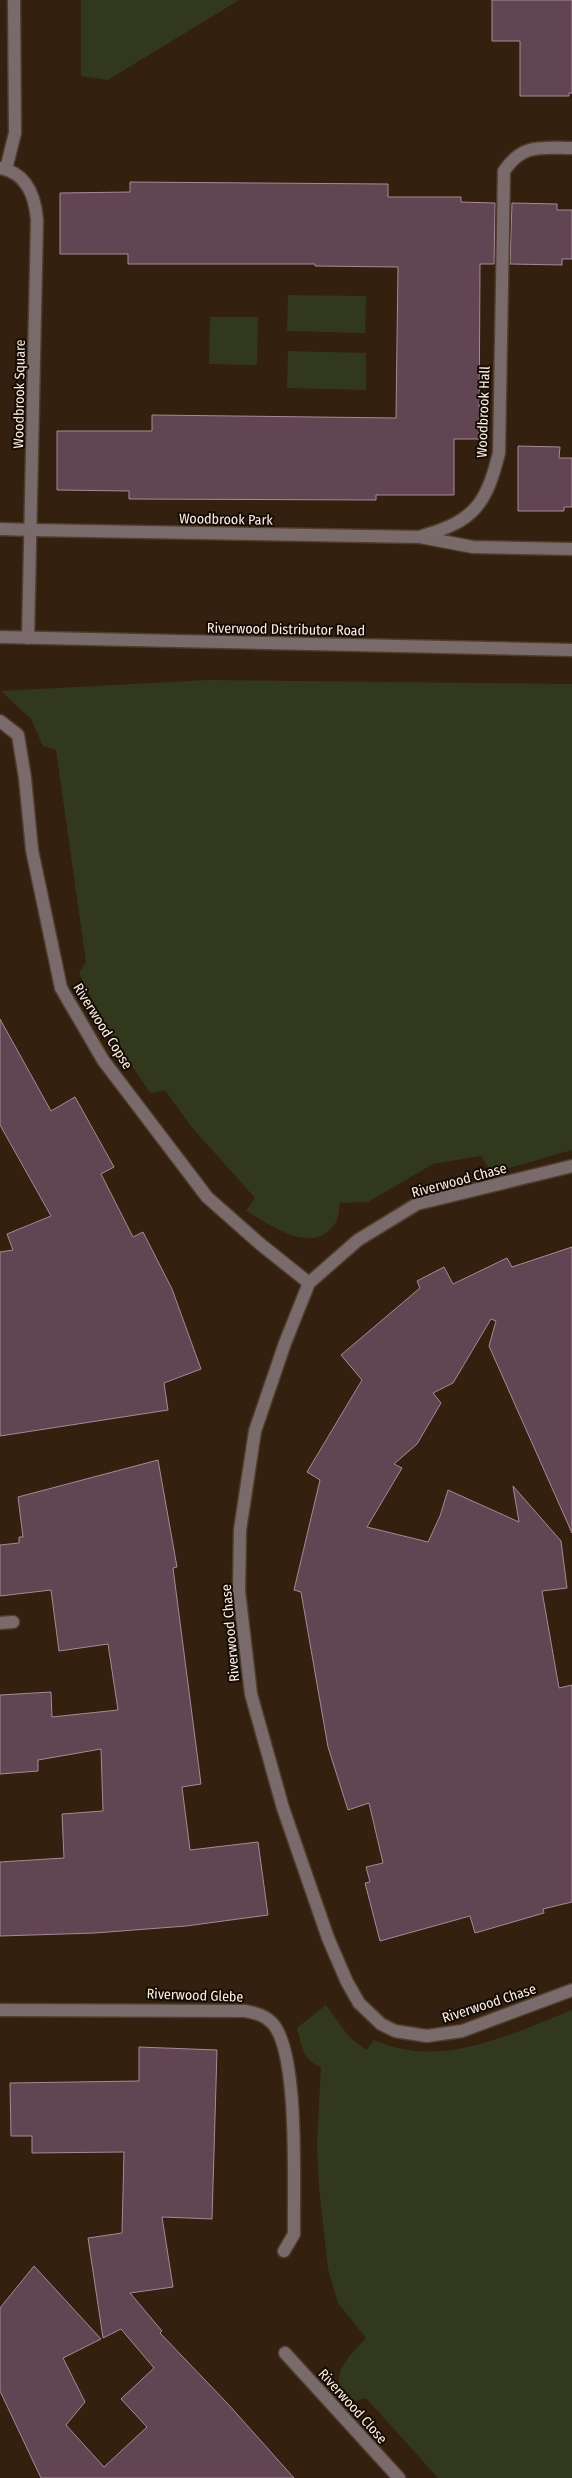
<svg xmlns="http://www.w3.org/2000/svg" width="572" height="2478" viewBox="0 0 572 2478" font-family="'Fira Sans Condensed',sans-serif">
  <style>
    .green { fill: #32381c }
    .building { fill: #614552; stroke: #a88997 }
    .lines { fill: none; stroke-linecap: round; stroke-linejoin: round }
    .service-casing { stroke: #503d2c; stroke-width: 15 }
    .pedestrian-casing { stroke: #503d2c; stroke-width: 15 }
    .minor-casing { stroke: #503d2c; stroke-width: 15 }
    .tertiary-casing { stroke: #503d2c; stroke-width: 15 }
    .service { stroke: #796a6c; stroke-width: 12 }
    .pedestrian { stroke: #796a6c; stroke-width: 12 }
    .minor { stroke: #796a6c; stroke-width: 12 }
    .tertiary { stroke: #796a6c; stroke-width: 12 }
    .labels { text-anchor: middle; stroke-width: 4; stroke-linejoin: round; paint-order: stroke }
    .street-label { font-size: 14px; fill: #fdefe4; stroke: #150c05 }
  </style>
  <rect width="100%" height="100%" fill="#34200e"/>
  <g class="green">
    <polygon points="81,0 239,0 108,80 81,76"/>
    <polygon points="288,295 366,296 365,333 287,331"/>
    <polygon points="210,317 258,317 257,365 209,364"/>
    <polygon points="288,351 366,353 366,390 287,388"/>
    <path d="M208 680 572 684V1150L492 1173 481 1156 433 1164 368 1202 340 1203C339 1209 339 1217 336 1222 315 1258 270 1225 246 1211L255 1198 190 1125 165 1090 150 1093 103 1022 79 973 86 962 56 750 43 746 31 719 1 691Z"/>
    <path d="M326 2005 350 2038 367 2050 374 2040C442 2070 508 2035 572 2010V2478H438L366 2398 356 2401C320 2384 349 2356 366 2338L338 2303 328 2269 319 2187 317 2144 321 2067C302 2060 302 2045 297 2028Z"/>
  </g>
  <g class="building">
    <polygon points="492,0 572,0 572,93 569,93 569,96 520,96 520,41 492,41"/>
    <polygon points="130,182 388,184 388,197 461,197 461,202 495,203 494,264 480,264 479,439 454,439 454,495 376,495 376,500 129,499 129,491 57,490 57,431 152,431 152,415 396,418 398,267 315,266 315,264 128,264 128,254 60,254 60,193 130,192"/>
    <polygon points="512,203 557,204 557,210 572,210 572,259 562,259 562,265 510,264"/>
    <polygon points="518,446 560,447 559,458 572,458 572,507 564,507 564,511 518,511"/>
    <polygon points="0,1019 51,1111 75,1097 114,1167 101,1174 133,1237 143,1232 172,1289 201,1369 164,1383 168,1410 0,1436 0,1252 13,1250 7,1234 51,1216 0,1125"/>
    <polygon points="572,1247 572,1533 489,1346 496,1321 491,1319 453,1383 433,1393 441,1403 417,1444 394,1464 402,1468 367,1527 428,1542 440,1516 448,1490 519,1522 513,1486 561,1541 567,1588 542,1591 559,1688 572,1685 572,1902 543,1909 544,1913 475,1933 470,1916 380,1941 365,1883 370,1882 366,1867 383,1863 369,1803 348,1810 328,1747 301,1592 294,1590 320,1480 307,1472 362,1380 341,1355 420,1288 417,1281 444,1267 453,1284 507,1258 512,1267"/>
    <polygon points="158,1460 177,1567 173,1568 201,1784 182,1787 190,1850 258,1842 268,1915 186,1926 95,1933 0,1936 0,1862 64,1858 62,1814 103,1811 101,1749 38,1760 38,1771 0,1774 0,1695 51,1692 52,1717 118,1710 108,1644 59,1651 51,1590 0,1596 0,1545 19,1543 19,1537 23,1537 18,1497"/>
    <polygon points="139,2047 217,2050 212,2219 162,2217 173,2287 130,2293 162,2331 160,2333 228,2404 294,2478 41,2478 0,2391 0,2308 34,2266 101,2339 63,2358 85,2402 66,2425 104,2467 147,2427 121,2399 154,2368 121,2329 103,2338 88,2238 122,2233 124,2152 32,2153 32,2136 11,2136 10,2083 139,2081"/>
  </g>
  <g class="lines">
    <g class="service-casing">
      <polyline id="service" points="6,169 15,133 14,0"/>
    </g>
    <g class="pedestrian-casing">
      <polyline id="pedestrian" points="0,529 32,530"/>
    </g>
    <g class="minor-casing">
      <g id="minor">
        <path d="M0 168C27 173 35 196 37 220L28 638"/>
        <polyline points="32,530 420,537 473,547 572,549"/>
        <path d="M422 536C474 521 486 505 499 453L504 171C523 143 541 148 572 148"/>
        <polyline points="0,721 18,735 25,778 32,850 61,988 103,1060 207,1197 259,1243 309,1283"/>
        <polyline points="572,1166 417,1204 358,1240 309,1283 285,1343 255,1431 240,1530 239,1591 251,1694 283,1808 328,1938 347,1982 359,2003 381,2024 395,2031 427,2036 462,2031 572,1990"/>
        <polyline points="0,1623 13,1622"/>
        <path d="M0 2010 245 2011C255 2013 265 2015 272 2023 300 2051 293 2191 294 2234L284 2251"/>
        <polyline points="285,2353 399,2478"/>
      </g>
    </g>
    <g class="tertiary-casing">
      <polyline id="tertiary" points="0,637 572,650"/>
    </g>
    <use href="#service" class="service"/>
    <use href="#pedestrian" class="pedestrian"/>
    <use href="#minor" class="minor"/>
    <use href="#tertiary" class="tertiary"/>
  </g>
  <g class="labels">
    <g class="street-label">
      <text transform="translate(19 394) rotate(-89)" y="5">Woodbrook Square</text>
      <text transform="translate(483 412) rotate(-88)" y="5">Woodbrook Hall</text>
      <text transform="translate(226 519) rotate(1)" y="5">Woodbrook Park</text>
      <text transform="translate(286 629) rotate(1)" y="5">Riverwood Distributor Road</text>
      <text transform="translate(103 1026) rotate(58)" y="5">Riverwood Copse</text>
      <text transform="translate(459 1180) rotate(-15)" y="5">Riverwood Chase</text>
      <text transform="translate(230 1633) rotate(-95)" y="5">Riverwood Chase</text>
      <text transform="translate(195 1995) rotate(2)" y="5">Riverwood Glebe</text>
      <text transform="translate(489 2003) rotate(-18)" y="5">Riverwood Chase</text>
      <text transform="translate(353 2406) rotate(48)" y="5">Riverwood Close</text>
    </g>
  </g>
</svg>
